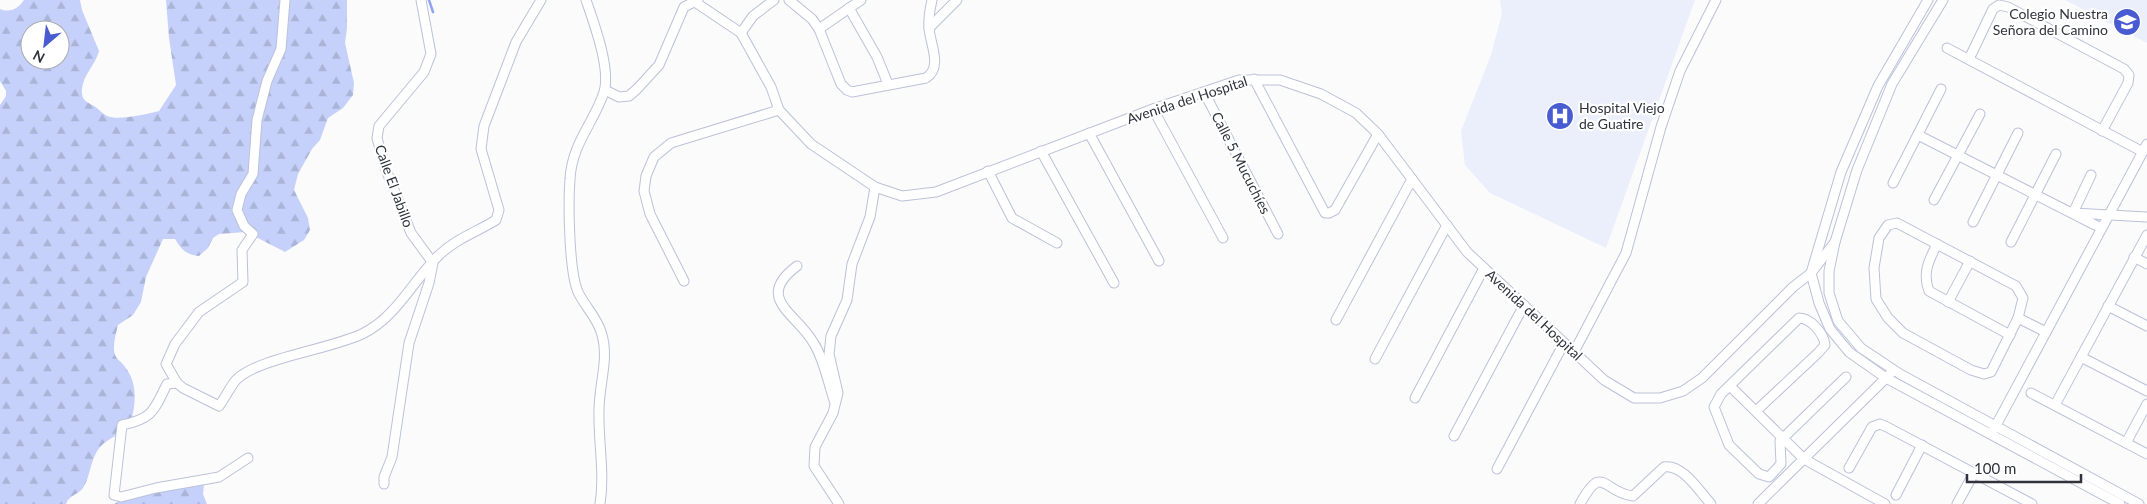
<svg xmlns="http://www.w3.org/2000/svg" width="2147" height="504" viewBox="0 0 2147 504" font-family="Lato,sans-serif">
  <style>
    .built { fill: #ebeffb }
    .forest { fill: url(#forest-firs); fill-rule: evenodd }
    .lines { fill: none; stroke-linecap: round; stroke-linejoin: round }
    .stream { stroke: #90a5f1; stroke-width: 2.5 }
    .minor-casing { stroke: #bbc2d9; stroke-width: 11 }
    .minor { stroke: #fff; stroke-width: 9 }
    .labels { text-anchor: middle; stroke-width: 4.5; stroke-linejoin: round; paint-order: stroke }
    .poi-label { font-size: 14px; fill: #30333c; stroke: #fff; text-anchor: end }
    .street-label { font-size: 14px; fill: #30333c; stroke: #fff }
  </style>
  <defs>
    <pattern id="forest-firs" width="22" height="20" patternUnits="userSpaceOnUse" patternTransform="scale(1.25)"><rect width="22" height="20" fill="#c5d1fa"/><path d="M5 1l3.5 6h-7zM16 11l3.5 6h-7z" fill="#aab4d7"/></pattern>
  </defs>
  <rect width="100%" height="100%" fill="#fbfbfb"/>
  <g class="built">
    <polygon points="1500,0 1695,0 1606,248 1490,193 1465,165 1461,131 1491,55 1502,14"/>
    <polygon points="2065,0 2147,0 2147,43"/>
  </g>
  <g class="forest">
    <path d="M24 0H80L82 10 99 51C96 64 83 75 82 89 81 100 86 102 94 106 99 109 104 116 110 117 120 120 148 114 159 111L176 85 169 38 166 0H347V28L345 43 354 83 353 95 343 108 328 118 320 140 312 149 298 174 294 190 308 218 310 230 304 240 285 252 246 232 219 234 213 238 208 248 199 256C186 255 181 249 175 239H163L146 277 141 302 133 315 118 325C116 334 112 345 115 355 117 360 122 362 125 367 137 382 136 400 132 418 127 433 111 436 101 446 90 458 91 476 83 488 78 495 69 495 66 504H0V105L6 96V91L0 81V9C10 13 18 9 24 0ZM30 30H60V60H30Z"/>
    <polygon points="175,480 201,480 204,484 203,494 207,504 114,504 150,485"/>
  </g>
  <g class="lines">
    <polyline class="stream" points="429,0 433,12"/>
    <g class="minor-casing">
      <g id="minor">
        <path d="M285 0 281 49 267 81 257 120 253 174 241 194 237 210 244 226 253 234 242 250 243 282 199 312 175 344 166 364 177 383 183 388 219 406C225 398 230 387 236 380 257 358 333 349 364 333 396 317 413 281 438 256 457 238 475 233 496 220L499 210 481 149 484 126 516 42 541 0"/>
        <path d="M586 0C594 23 611 69 604 92 594 123 572 143 570 179 568 204 569 271 578 292 585 307 598 318 602 335 609 359 599 385 599 410 598 441 605 473 600 504"/>
        <path d="M789 0 812 19 819 29 841 84 847 90 852 92 926 78C943 67 930 44 929 28 928 19 930 9 932 0"/>
        <polyline points="1928,0 1878,86 1841,172 1811,273 1819,303 1830,329 1849,352 1886,378 2120,504"/>
        <polyline points="1943,0 1892,84 1857,170 1835,242 1829,271 1829,293 1838,321 1861,348 1900,374 2139,504"/>
        <polyline points="695,2 741,33 771,87 779,110 811,144 875,187 902,196 936,192 1153,109 1239,80 1280,80 1321,94 1356,113 1378,134 1467,252 1604,380 1634,398 1660,398 1683,391 1702,378 1793,287 1811,273 1835,242"/>
        <polyline points="849,8 877,57 888,84"/>
        <polyline points="929,28 957,0"/>
        <polyline points="819,29 861,0"/>
        <polyline points="741,33 753,16 774,0"/>
        <polyline points="1947,48 2143,152"/>
        <polyline points="1969,59 1993,9 1999,5 2008,7 2124,69 2129,75 2128,83 2102,131"/>
        <polyline points="1254,79 1325,213 1329,213 1335,210 1378,134"/>
        <polyline points="605,90 619,97 629,96 637,89 659,65 684,7 698,0"/>
        <polyline points="1204,92 1278,234"/>
        <polyline points="1153,109 1223,238"/>
        <polyline points="1089,133 1159,261"/>
        <polyline points="1918,135 2101,228"/>
        <polyline points="1041,151 1114,283"/>
        <polyline points="988,171 1012,218 1057,243"/>
        <polyline points="2091,175 2073,213 2147,217"/>
        <polyline points="1893,183 1941,89"/>
        <polyline points="1934,200 1980,114"/>
        <polyline points="1973,222 2018,133"/>
        <polygon points="1897,223 2016,286 2023,298 2018,318 1991,372 1984,374 1971,370 1903,333 1888,318 1876,299 1874,268 1879,238 1888,225"/>
        <polyline points="2011,242 2056,154"/>
        <path d="M1937 244C1929 260 1922 273 1929 291L2010 335"/>
        <polyline points="2134,257 2147,264"/>
        <path d="M797 266C754 298 796 313 813 342 823 356 829 386 835 403"/>
        <polyline points="684,281 650,214 644,191 646,176 654,157 671,143 779,110"/>
        <polyline points="1948,302 1970,261"/>
        <polyline points="2108,306 2147,326"/>
        <polyline points="2018,318 2046,332"/>
        <polyline points="1336,320 1412,179"/>
        <polyline points="1574,352 1626,253 1661,127 1680,71 1716,0"/>
        <polyline points="2081,357 2147,391"/>
        <polyline points="1375,359 1447,225"/>
        <path d="M177 383 167 384C154 410 153 419 122 425L114 495 121 497 156 488 219 477 248 458"/>
        <polyline points="1730,386 1804,459 1885,504"/>
        <polyline points="2031,393 2147,454"/>
        <polyline points="1415,398 1484,268"/>
        <polyline points="2055,405 2147,235"/>
        <path d="M1756 411 1818 353 1825 345C1824 334 1811 318 1799 318L1721 394 1714 407 1729 445 1759 474 1769 477 1781 464 1780 441 1846 377"/>
        <polyline points="1993,431 2147,144"/>
        <polyline points="1454,436 1524,305"/>
        <polyline points="2126,443 2147,404"/>
        <polyline points="1849,468 1872,427 1880,424 1887,427 2032,504"/>
        <polyline points="1497,469 1564,343"/>
        <polyline points="384,484 384,477 392,457 409,343 429,283 433,263 411,233 385,167 377,138 379,126 424,72 431,54 421,0"/>
        <polyline points="1896,495 1922,445"/>
        <polyline points="839,504 814,466 815,447 833,413 838,393 829,354 831,336 847,300 852,264 870,217 875,187"/>
        <path d="M1580 504C1603 462 1602 492 1633 496L1664 467C1683 464 1699 491 1711 504"/>
        <polyline points="1758,504 1890,374"/>
        <polyline points="1957,504 1974,473"/>
      </g>
    </g>
    <use href="#minor" class="minor"/>
  </g>
  <defs>
    <g id="school-disc" transform="scale(1.4375)"><circle r="9.5" fill="#495bd0" stroke="#fff"/><path d="M0-5L7-2L0 1L-7-2ZM-4 1L0 2.5L4 1V4Q0 6-4 4Z" fill="#fff"/></g>
    <g id="hospital-disc" transform="scale(1.4375)"><circle r="9.5" fill="#495bd0" stroke="#fff"/><path d="M-5-5h3v3.5h4V-5h3V5h-3V1.5h-4V5h-3Z" fill="#fff"/></g>
  </defs>
  <g fill-rule="evenodd">
    <use href="#school-disc" x="2127" y="22"/>
    <use href="#hospital-disc" x="1560" y="116"/>
  </g>
  <g class="labels">
    <g class="poi-label">
      <text x="2108" y="19">Colegio Nuestra<tspan x="2108" dy="16">Señora del Camino</tspan></text>
      <text x="1579" y="113" text-anchor="start">Hospital Viejo<tspan x="1579" dy="16">de Guatire</tspan></text>
    </g>
    <g class="street-label">
      <text transform="translate(1187 100) rotate(-18)" y="5">Avenida del Hospital</text>
      <text transform="translate(1241 163) rotate(63)" y="5">Calle 5 Mucuchíes</text>
      <text transform="translate(394 186) rotate(70)" y="5">Calle El Jabillo</text>
      <text transform="translate(1534 315) rotate(43)" y="5">Avenida del Hospital</text>
    </g>
  </g>
  <g transform="translate(45 45) rotate(208)"><circle r="24" fill="#ffffff" stroke="#acadb1"/>
  <path d="M0-4L9 19L0 12L-9 19Z" fill="#495bd0"/>
  <text y="-8" font-size="14" font-weight="bold" text-anchor="middle" fill="#30333c">N</text>
  </g>
  <path d="M1967 474v8h114v-8" fill="none" stroke="#30333c" stroke-width="2.5"/>
  <text x="1974" y="474" font-size="15" fill="#30333c" stroke="#ffffff" stroke-width="4" paint-order="stroke">100 m</text>
</svg>
